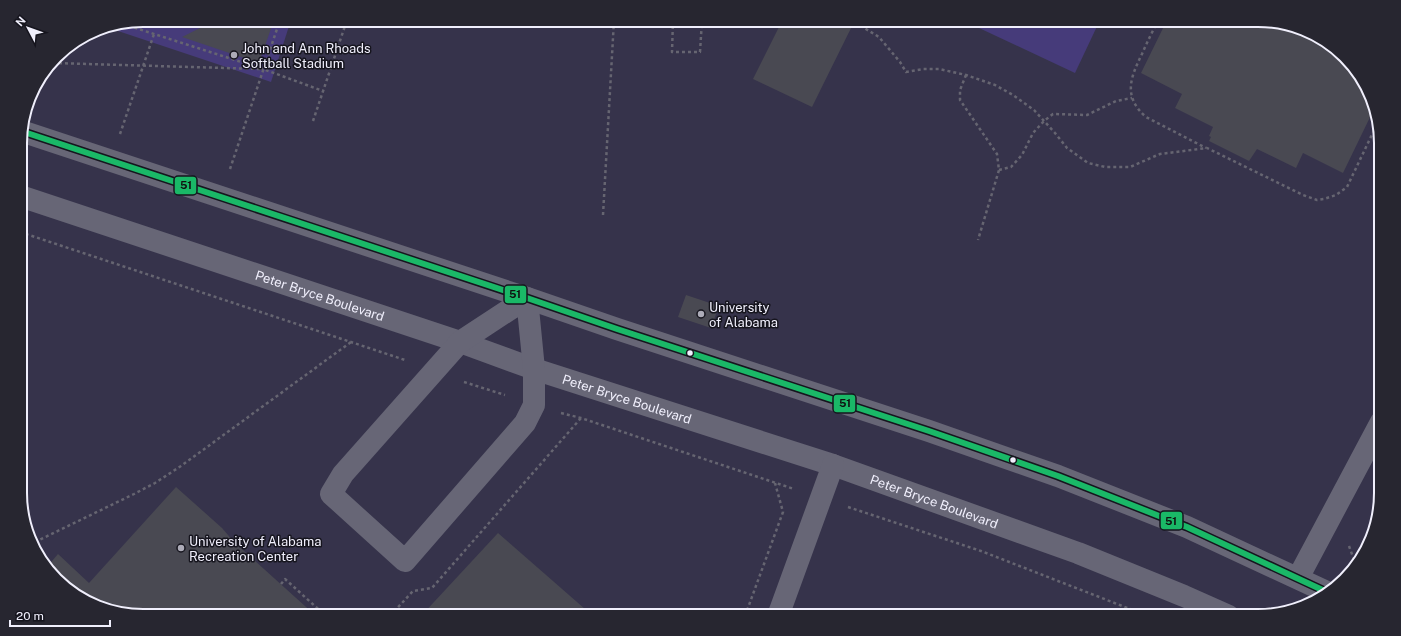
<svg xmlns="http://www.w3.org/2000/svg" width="1401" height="636" viewBox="0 0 1401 636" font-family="'Public Sans',sans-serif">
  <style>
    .built { fill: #36334b }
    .green { fill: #463b7a }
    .building { fill: #494952 }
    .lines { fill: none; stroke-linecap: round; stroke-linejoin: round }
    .path { stroke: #666571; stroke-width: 2.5; stroke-dasharray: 3 3; stroke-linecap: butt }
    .minor { stroke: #676676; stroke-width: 22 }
    .bus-1-casing { stroke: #16151e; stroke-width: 9 }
    .bus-1 { stroke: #1ab867; stroke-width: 6 }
    .poi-dot { fill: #adacb8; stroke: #16151e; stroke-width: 1.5 }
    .bus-dot { fill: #f0effc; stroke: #16151e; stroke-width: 1.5 }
    .labels { text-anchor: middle; stroke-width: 3; stroke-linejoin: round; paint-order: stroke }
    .poi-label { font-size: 13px; fill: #f0effc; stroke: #16151e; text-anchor: start }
    .street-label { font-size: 13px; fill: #f0effc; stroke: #16151e }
    .rim { fill: none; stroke: #f0effc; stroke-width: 2 }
    .line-badge { stroke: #16151e; stroke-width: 1.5 }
    .pale-badge-label { font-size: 11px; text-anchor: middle; font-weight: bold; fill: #111 }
  </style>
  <rect width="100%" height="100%" fill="#30303a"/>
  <polygon class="built" points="143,20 1258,20 1356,68 1380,128 1381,493 1372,540 1351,574 1326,595 1265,616 143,616 96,607 45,568 21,509 20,135 33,89 62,51 96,29"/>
  <g class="green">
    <polygon points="143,20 291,20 271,82 106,27"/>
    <polygon points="962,20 1100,20 1075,73"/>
  </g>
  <g class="building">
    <polygon points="216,20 274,20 259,63 182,37"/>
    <polygon points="779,20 855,20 812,107 753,79 782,21"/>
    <polygon points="1167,20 1258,20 1305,29 1356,68 1373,111 1343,173 1303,153 1296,168 1257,149 1249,161 1209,141 1211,137 1209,136 1213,127 1175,108 1182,94 1141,73"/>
    <polygon points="686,295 719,306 711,328 678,317"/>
    <polygon points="176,487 222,528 234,542 316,616 143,616 96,607 46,568 58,554 89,583"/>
    <polygon points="498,533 593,616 421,616"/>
  </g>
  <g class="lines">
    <g class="path">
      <polyline points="673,20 672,52 700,52 702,20"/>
      <polyline points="864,20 861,26 879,37 900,62 906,72 923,69 939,69 966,75 995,85 1013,95 1034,110 1055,133 1067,148 1088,163 1105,167 1130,167 1160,154 1207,148 1303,195 1317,200 1324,199 1336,195 1347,187 1378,122"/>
      <path d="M1158 20C1153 31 1147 42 1142 54 1130 78 1123 97 1146 117L1206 148"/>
      <polyline points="123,24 263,69 323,91"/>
      <polyline points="53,63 260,69"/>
      <polyline points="966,75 960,90 960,100 997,154 999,170 978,240"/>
      <polyline points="313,121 347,20"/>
      <polyline points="120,134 154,34"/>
      <polyline points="230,169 280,20"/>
      <polyline points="999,170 1011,167 1022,155 1033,133 1044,121 1053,114 1087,115 1116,101 1132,98"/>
      <polyline points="603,215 614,20"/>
      <polyline points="20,232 405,360"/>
      <polyline points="464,382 505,395"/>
      <polyline points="561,413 581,418 794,489"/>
      <polyline points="848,507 981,551 1148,616"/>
      <polyline points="35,542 134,494 155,483 181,466 351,342"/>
      <polyline points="1349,546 1356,565"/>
      <polyline points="281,584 285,579 326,616"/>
      <polyline points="390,616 413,591 432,588 581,418"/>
      <polyline points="745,616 783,512 775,483"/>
    </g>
    <g class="minor">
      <polyline points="21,131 527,298 617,329 929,431 1058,476 1187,527 1329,593"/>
      <path id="s1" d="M20 196 460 342 534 369 833 465 1078 553 1184 596 1229 616"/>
      <polygon points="527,298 534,369 534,405 525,423 405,561 331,494 343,474 460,342"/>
      <polyline points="1298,578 1381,422"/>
      <polyline points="778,616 833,465"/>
    </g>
    <g class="bus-1-casing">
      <polyline id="bus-1" points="21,131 527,298 617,329 929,431 1058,476 1187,527 1329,593"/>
    </g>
    <use href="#bus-1" class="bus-1"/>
  </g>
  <g class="poi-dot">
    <circle cx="234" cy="55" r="4"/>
    <circle cx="701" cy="314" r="4"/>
    <circle cx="181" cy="548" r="4"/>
  </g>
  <g class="bus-dot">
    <circle cx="690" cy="353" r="3.5"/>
    <circle cx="1013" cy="460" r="3.5"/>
  </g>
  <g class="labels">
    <g class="poi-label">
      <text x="242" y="53">John and Ann Rhoads<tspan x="242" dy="15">Softball Stadium</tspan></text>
      <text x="709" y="312">University<tspan x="709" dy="15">of Alabama</tspan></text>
      <text x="189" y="546">University of Alabama<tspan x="189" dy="15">Recreation Center</tspan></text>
    </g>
    <g class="street-label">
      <text dy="5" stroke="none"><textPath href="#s1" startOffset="316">Peter Bryce Boulevard</textPath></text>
      <text dy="5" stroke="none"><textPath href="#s1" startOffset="640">Peter Bryce Boulevard</textPath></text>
      <text dy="5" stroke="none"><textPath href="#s1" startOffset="964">Peter Bryce Boulevard</textPath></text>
    </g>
  </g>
  <path d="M0 0H1401V636H0ZM143 27H1258A116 116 0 0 1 1374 143V493A116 116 0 0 1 1258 609H143A116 116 0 0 1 27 493V143A116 116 0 0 1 143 27Z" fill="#272630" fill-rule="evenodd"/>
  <path class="rim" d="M143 27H1258A116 116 0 0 1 1374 143V493A116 116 0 0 1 1258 609H143A116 116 0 0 1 27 493V143A116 116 0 0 1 143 27Z"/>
  <g class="line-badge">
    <rect x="174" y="176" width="23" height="19" rx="4" fill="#1ab867"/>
    <rect x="504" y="285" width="23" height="19" rx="4" fill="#1ab867"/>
    <rect x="833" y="394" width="23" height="19" rx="4" fill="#1ab867"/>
    <rect x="1160" y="511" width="23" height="19" rx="4" fill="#1ab867"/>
  </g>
  <g class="pale-badge-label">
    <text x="186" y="189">51</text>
    <text x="515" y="298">51</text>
    <text x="845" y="407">51</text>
    <text x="1171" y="525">51</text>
  </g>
  <g transform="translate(28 28) rotate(311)" stroke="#16151e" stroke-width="3" paint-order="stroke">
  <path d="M0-3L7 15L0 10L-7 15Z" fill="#f0effc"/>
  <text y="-6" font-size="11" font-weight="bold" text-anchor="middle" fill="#f0effc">N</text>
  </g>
  <path d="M10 620v6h100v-6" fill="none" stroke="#f0effc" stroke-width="2"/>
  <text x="16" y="620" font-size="12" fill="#f0effc" stroke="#16151e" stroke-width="3" paint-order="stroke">20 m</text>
</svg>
